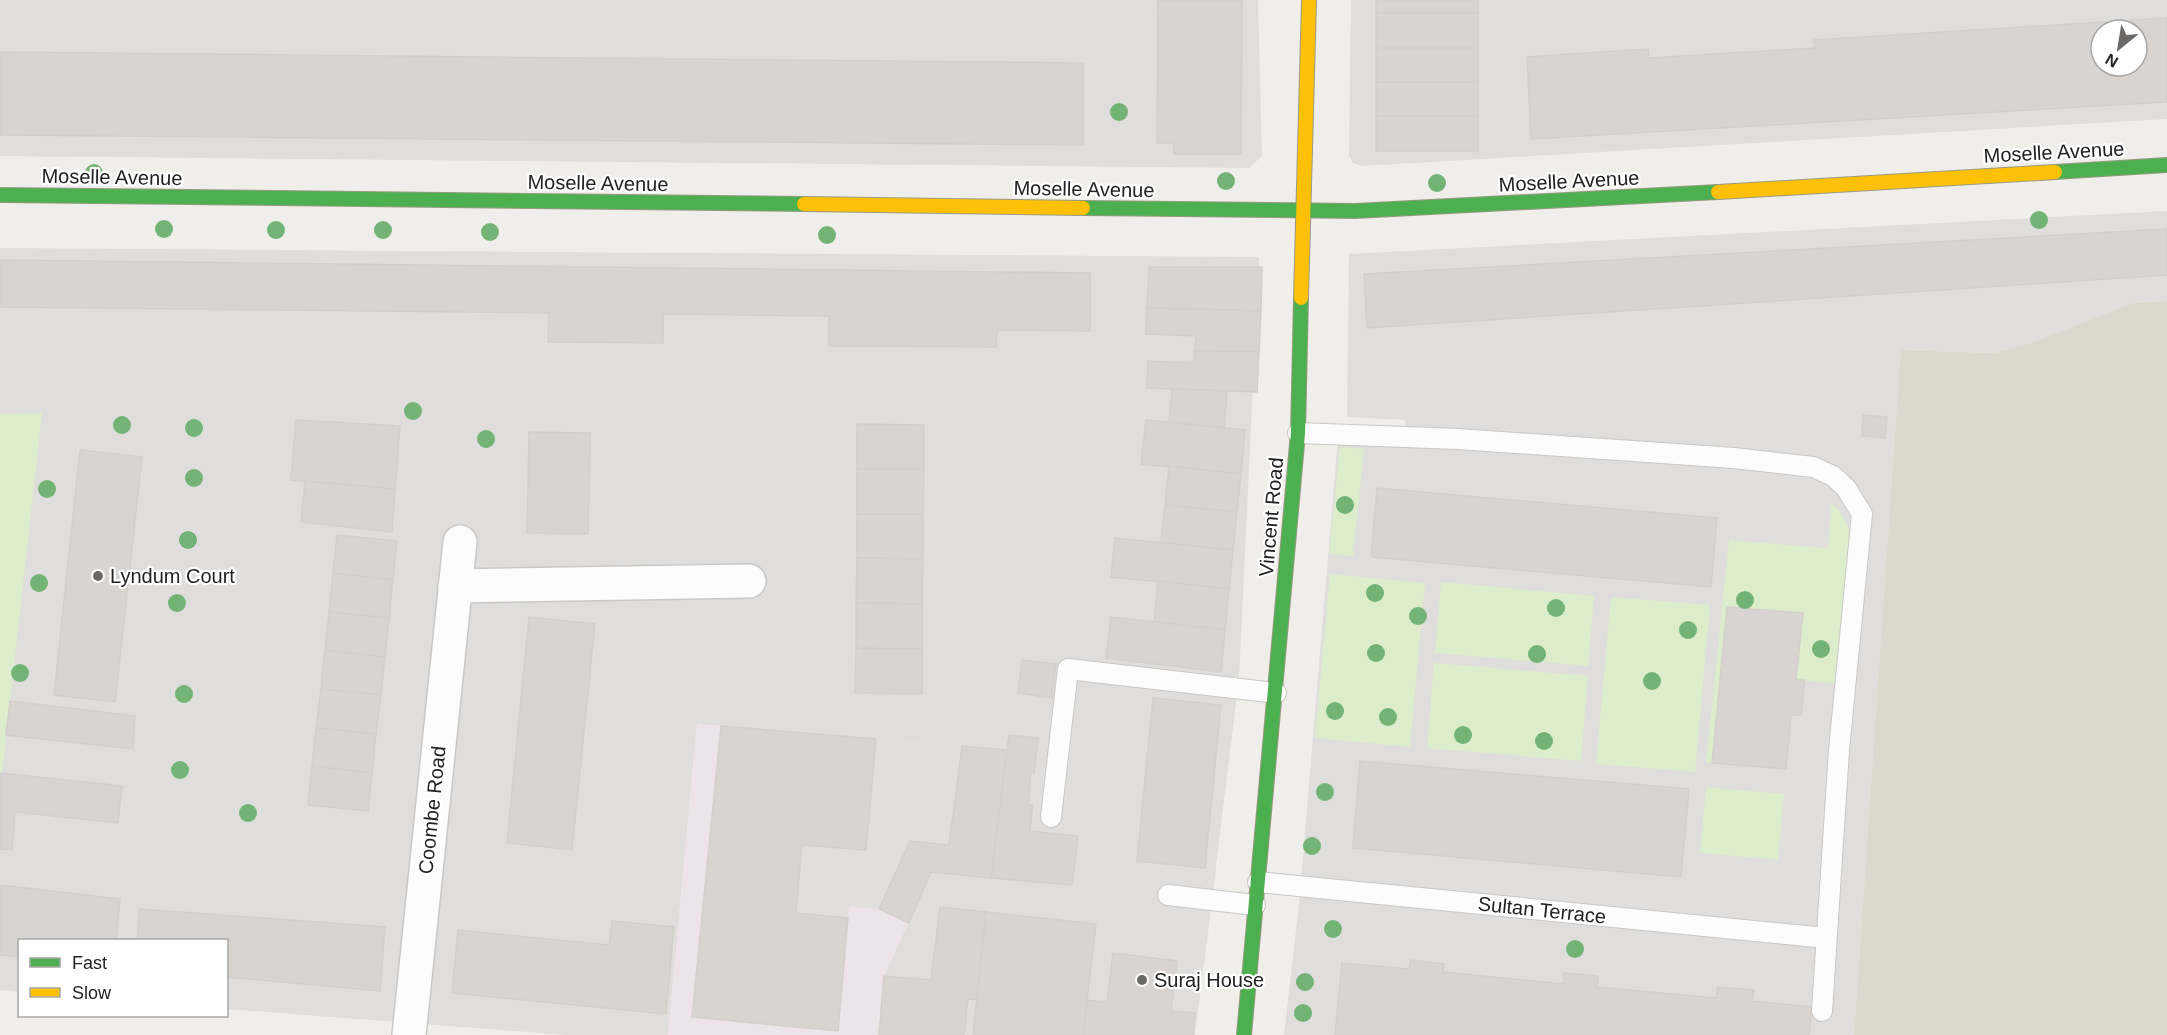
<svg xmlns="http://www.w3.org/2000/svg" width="2167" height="1035" viewBox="0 0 2167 1035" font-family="Helvetica,sans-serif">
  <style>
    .residential { fill: #dfdedc; fill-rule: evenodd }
    .industrial { fill: #ede4e9 }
    .construction { fill: #d9d9cd }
    .grass { fill: #ddeccb }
    .parking { fill: #e0dfde }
    .building { fill: #d7d4d2; stroke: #d3d0cc; stroke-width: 1.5; fill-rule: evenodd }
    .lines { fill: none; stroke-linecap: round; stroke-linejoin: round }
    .lane-casing { stroke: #c9c8c7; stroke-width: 22 }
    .street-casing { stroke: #c9c8c7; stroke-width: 36 }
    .fast-casing { stroke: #999a82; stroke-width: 16 }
    .slow-casing { stroke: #999a82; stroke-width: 16 }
    .lane { stroke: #fdfcfc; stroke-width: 20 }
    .street { stroke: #fdfcfc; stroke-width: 33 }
    .fast { stroke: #4caf50; stroke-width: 14 }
    .slow { stroke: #ffc107; stroke-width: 14 }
    .tree { fill: #73b476 }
    .poi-dot { fill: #6a6968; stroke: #fff; stroke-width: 2 }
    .labels { text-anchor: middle; stroke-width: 4.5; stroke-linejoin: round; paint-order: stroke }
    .street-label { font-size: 20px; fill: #222; stroke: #fff }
    .poi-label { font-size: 20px; fill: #222; stroke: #fff; text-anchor: start }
  </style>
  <rect width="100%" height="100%" fill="#f0eeeb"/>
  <g class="residential">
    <polygon points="0,0 1258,0 1262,156 1249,168 0,156"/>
    <path d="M1351 0H2167V119L1361 166 1353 163 1349 156ZM2101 30H2137V66H2101Z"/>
    <polygon points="2167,211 2167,301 2133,303 2031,343 1994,353 1902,350 1854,1035 1284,1035 1299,904 1339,426 1405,430 1405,420 1347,417 1349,254"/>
    <polygon points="0,248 1259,257 1239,679 1195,1035 879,1035 884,976 931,872 1006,750 697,724 668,1035 566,1035 227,1009 226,940 20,940 19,992 0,990"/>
  </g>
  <polygon class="industrial" points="697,724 1007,750 991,878 931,872 884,976 879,1035 668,1035"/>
  <polygon class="construction" points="2167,301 2167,1035 1854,1035 1901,350 1994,353 2031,343 2133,303"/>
  <g class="grass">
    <polygon points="42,413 2,774 0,773 0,414"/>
    <polygon points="1340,447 1364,449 1353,556 1329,554"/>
    <polygon points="1831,503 1842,514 1854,539 1838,684 1796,680 1803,613 1727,607 1712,763 1706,763 1729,540 1828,548"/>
    <polygon points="1330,574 1425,583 1410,747 1315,738"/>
    <polygon points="1441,582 1594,596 1588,666 1435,653"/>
    <polygon points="1611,597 1710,605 1695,772 1596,764"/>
    <polygon points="1434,663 1588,676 1581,761 1427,748"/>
    <polygon points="1706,787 1784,794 1778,860 1700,853"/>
  </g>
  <g class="parking">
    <polygon points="1624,401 1863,415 1859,456 1835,456 1828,548 1729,540 1735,444 1622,436"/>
    <polygon points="876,739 962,746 949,845 910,841 879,909 849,907 848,918 796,913 802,845 866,850"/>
    <polygon points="1815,748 1839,750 1826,931 1414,890 1415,872 1697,899 1700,853 1778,860 1786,769 1812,771"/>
    <polygon points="1144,861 1216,869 1204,964 1134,955"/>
  </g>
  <g class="building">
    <polygon points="1158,0 1242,0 1241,154 1174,154 1174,143 1157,143"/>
    <rect x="1376" y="0" width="102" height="13"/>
    <rect x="1376" y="13" width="102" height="35"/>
    <path d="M2167 18V102L1531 139 1527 57 1648 49 1649 58 1815 48 1814 40ZM2101 30H2137V66H2101Z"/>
    <rect x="1376" y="48" width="102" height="34"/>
    <polygon points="0,52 1083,63 1083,145 0,135"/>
    <rect x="1376" y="82" width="102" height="34"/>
    <rect x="1376" y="116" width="102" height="35"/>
    <polygon points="2167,229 2167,275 1367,328 1364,274"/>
    <polygon points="0,260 1090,273 1090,331 997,330 996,347 829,346 829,316 663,314 663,343 548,342 549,313 0,307"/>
    <polygon points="1149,267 1262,267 1261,311 1147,308"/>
    <polygon points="1147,308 1261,311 1259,352 1195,351 1196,336 1146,334"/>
    <polygon points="1195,351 1259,352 1257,392 1147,388 1148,361 1194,363"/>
    <polygon points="1172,389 1227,391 1224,428 1169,422"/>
    <polygon points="1863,415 1887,417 1885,438 1862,436"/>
    <polygon points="296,420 400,426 395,489 291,480"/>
    <polygon points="1146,420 1245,430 1241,474 1141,464"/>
    <polygon points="857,424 924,425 924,469 857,469"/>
    <polygon points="529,432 590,433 588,534 527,533"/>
    <polygon points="80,450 142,457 115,702 54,695"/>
    <polygon points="1169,466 1241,474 1237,512 1165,505"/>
    <polygon points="857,469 924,469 923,514 857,514"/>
    <polygon points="305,481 395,489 392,532 301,522"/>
    <polygon points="1377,488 1717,518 1711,587 1371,557"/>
    <polygon points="1165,505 1237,512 1233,550 1161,543"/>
    <polygon points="857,514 923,514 923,559 857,558"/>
    <polygon points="337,535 397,541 393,580 333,573"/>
    <polygon points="1115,538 1233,550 1229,589 1111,577"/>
    <polygon points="857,558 923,559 922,604 856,603"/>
    <polygon points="333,573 393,580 389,618 329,612"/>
    <polygon points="1158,581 1229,589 1225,630 1154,622"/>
    <polygon points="856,603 922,604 922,649 856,648"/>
    <polygon points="1727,607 1803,613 1796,680 1805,680 1801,715 1791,715 1786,769 1712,763"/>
    <polygon points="329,612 389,618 385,657 325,650"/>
    <polygon points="529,617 595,624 572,850 507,843"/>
    <polygon points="1111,617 1225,630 1221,672 1106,658"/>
    <polygon points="856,648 922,649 922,694 855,693"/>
    <polygon points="325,650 385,657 381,695 321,689"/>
    <polygon points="1022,660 1056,664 1052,698 1018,693"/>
    <polygon points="321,689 381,695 376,734 316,728"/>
    <polygon points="1153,698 1221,705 1205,868 1137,861"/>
    <polygon points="10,701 135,716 133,749 6,735"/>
    <polygon points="721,726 876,739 866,850 802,845 796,913 848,918 838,1031 692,1017"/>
    <polygon points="316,728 376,734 372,773 312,766"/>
    <polygon points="1009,735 1038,738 1034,773 1031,772 1028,805 1033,805 1030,831 1078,836 1072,885 991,878"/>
    <polygon points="962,746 1007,750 991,878 931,872 909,923 879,909 910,841 949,845"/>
    <polygon points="1360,761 1689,789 1681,877 1353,848"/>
    <polygon points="312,766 372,773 368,811 308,805"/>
    <polygon points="0,773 122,786 118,823 15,812 12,850 0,849"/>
    <polygon points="0,885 120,899 116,940 20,940 20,957 0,955"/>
    <polygon points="940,907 986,912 978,1000 968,999 964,1035 879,1035 884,976 931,980"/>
    <polygon points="140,909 385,927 380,991 226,977 226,940 137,940"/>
    <polygon points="986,912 1096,924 1083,1035 973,1035"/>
    <polygon points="612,921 674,927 666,1014 452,993 458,930 609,945"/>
    <polygon points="1113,953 1177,961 1171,1011 1195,1013 1193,1035 1083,1035 1087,1000 1107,1002"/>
    <polygon points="1410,960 1444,964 1443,972 1563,984 1564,973 1598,976 1597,987 1716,998 1718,987 1754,990 1752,1001 1812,1007 1809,1035 1335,1035 1342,963 1409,969"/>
  </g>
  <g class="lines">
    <g class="lane-casing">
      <g id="lane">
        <polyline points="1298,433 1458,439 1734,458 1813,467 1833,476 1846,488 1862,514 1839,750 1822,1011"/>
        <polyline points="1051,817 1068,669 1276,693"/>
        <polyline points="1258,882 1826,938"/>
        <polyline points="1168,895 1255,905"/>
      </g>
    </g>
    <g class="street-casing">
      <g id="street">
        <polyline points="455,586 749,581"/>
        <polyline points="409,1035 460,542"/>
      </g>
    </g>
    <g class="fast-casing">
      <g id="fast">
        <polyline points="2055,172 2167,165"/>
        <polyline points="0,195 804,204"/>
        <polyline points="1083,208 1355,211 1718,192"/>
        <polyline points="1244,1035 1298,433 1301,298"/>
      </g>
    </g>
    <g class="slow-casing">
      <g id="slow">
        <polyline points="1718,192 2055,172"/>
        <polyline points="804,204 1083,208"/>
        <polyline points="1301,298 1309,0"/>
      </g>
    </g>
    <use href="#lane" class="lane"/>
    <use href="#street" class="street"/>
    <use href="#fast" class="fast"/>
    <use href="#slow" class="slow"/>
  </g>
  <g class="tree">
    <circle cx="1119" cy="112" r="9"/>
    <circle cx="94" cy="173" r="9"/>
    <circle cx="1226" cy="181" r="9"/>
    <circle cx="1437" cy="183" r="9"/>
    <circle cx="2039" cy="220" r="9"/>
    <circle cx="164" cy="229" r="9"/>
    <circle cx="276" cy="230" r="9"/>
    <circle cx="383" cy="230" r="9"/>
    <circle cx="490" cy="232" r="9"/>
    <circle cx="827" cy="235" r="9"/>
    <circle cx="413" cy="411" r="9"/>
    <circle cx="122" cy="425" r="9"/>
    <circle cx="194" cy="428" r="9"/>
    <circle cx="486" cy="439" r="9"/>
    <circle cx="194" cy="478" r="9"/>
    <circle cx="47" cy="489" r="9"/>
    <circle cx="1345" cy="505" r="9"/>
    <circle cx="188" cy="540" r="9"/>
    <circle cx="39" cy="583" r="9"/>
    <circle cx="1375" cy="593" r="9"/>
    <circle cx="1745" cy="600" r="9"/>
    <circle cx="177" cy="603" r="9"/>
    <circle cx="1556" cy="608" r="9"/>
    <circle cx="1418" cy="616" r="9"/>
    <circle cx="1688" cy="630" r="9"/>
    <circle cx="1821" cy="649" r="9"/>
    <circle cx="1376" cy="653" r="9"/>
    <circle cx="1537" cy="654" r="9"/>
    <circle cx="20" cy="673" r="9"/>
    <circle cx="1652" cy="681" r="9"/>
    <circle cx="184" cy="694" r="9"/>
    <circle cx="1335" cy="711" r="9"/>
    <circle cx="1388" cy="717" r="9"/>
    <circle cx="1463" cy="735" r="9"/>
    <circle cx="1544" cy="741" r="9"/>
    <circle cx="180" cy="770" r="9"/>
    <circle cx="1325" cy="792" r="9"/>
    <circle cx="248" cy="813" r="9"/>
    <circle cx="1312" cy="846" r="9"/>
    <circle cx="1333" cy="929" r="9"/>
    <circle cx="1575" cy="949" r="9"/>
    <circle cx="1305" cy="982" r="9"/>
    <circle cx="1303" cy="1013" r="9"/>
  </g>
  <g class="poi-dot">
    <circle cx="98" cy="576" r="6"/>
    <circle cx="1142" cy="980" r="6"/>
  </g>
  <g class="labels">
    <g class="street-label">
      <text transform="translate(2054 152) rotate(-3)" y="7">Moselle Avenue</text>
      <text transform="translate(112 177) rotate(1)" y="7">Moselle Avenue</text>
      <text transform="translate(1569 181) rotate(-3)" y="7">Moselle Avenue</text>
      <text transform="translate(598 183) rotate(1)" y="7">Moselle Avenue</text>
      <text transform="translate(1084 189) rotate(1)" y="7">Moselle Avenue</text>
      <text transform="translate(1271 517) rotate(-85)" y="7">Vincent Road</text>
      <text transform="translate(432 810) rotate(-84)" y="7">Coombe Road</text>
      <text transform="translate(1542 910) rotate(6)" y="7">Sultan Terrace</text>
    </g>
    <g class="poi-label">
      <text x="110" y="583">Lyndum Court</text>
      <text x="1154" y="987">Suraj House</text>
    </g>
  </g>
  <rect x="18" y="939" width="210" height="78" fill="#ffffff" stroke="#a7a7a7" stroke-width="1.5"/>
  <rect x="30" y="958" width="30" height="9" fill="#4caf50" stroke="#a7a7a7" stroke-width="1.5"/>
  <text x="72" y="969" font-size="18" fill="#222222">Fast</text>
  <rect x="30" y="988" width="30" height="9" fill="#ffc107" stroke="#a7a7a7" stroke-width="1.5"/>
  <text x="72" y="999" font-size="18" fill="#222222">Slow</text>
  <g transform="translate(2119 48) rotate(210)"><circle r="28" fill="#ffffff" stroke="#a7a7a7" stroke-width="1.5"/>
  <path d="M0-4.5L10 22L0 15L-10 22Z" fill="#6a6968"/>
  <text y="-9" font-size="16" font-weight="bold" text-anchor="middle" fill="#222222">N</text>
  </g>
</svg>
